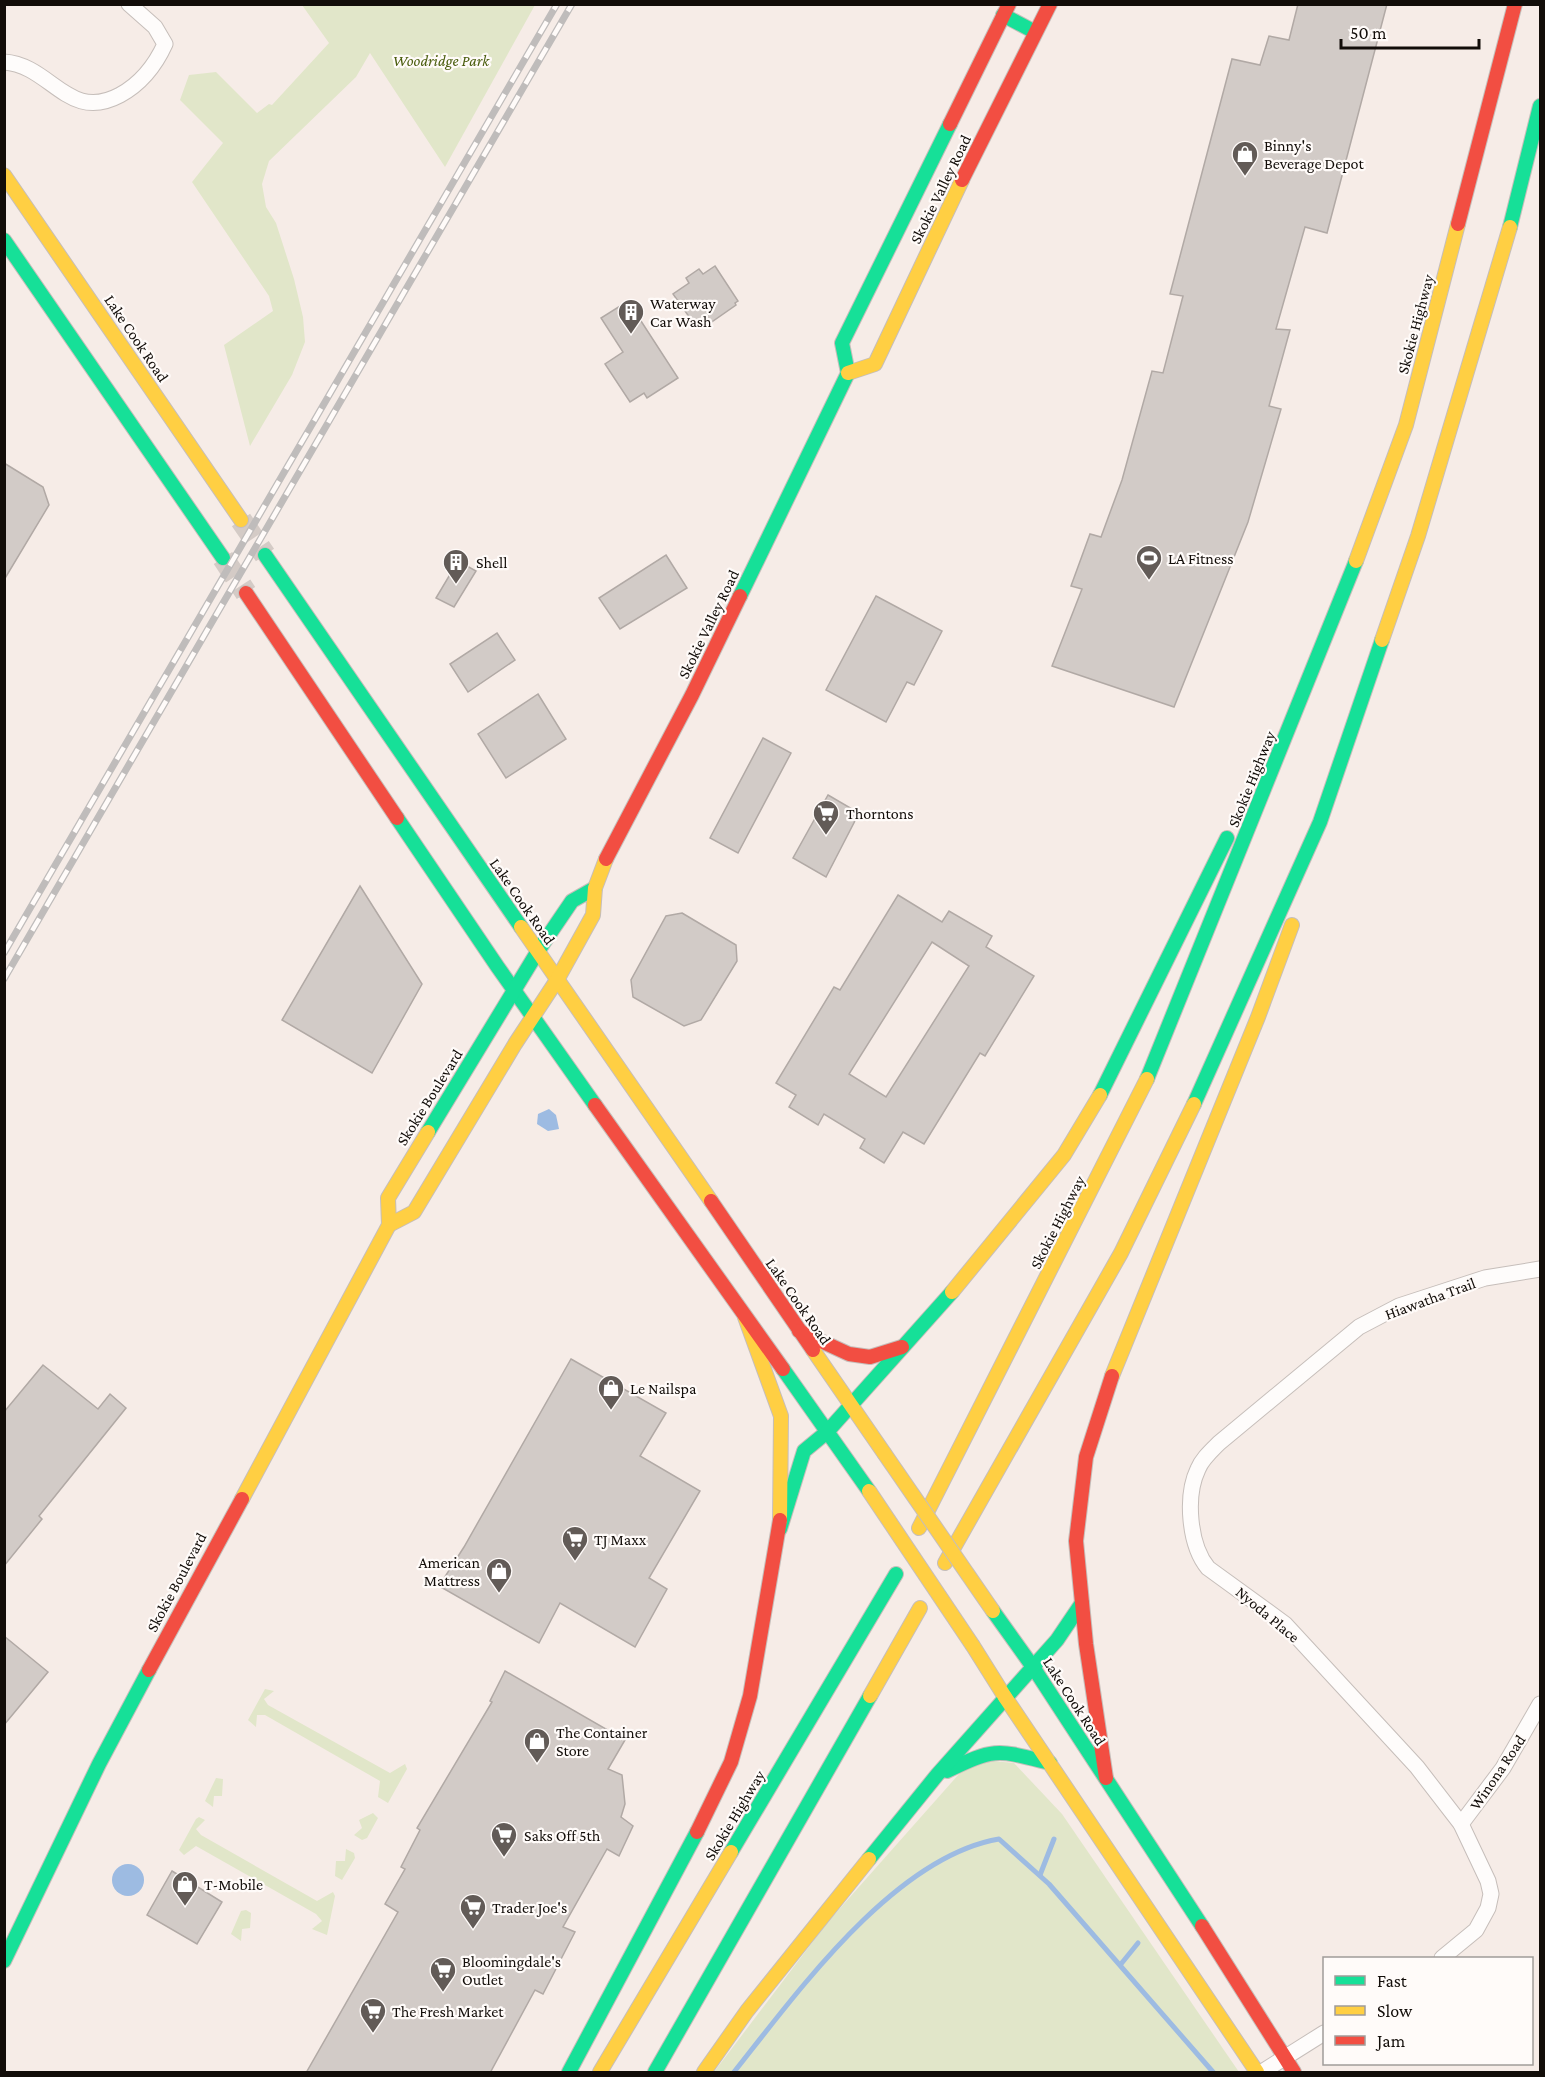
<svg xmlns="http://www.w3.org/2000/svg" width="1545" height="2077" viewBox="0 0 1545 2077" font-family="'Crimson Pro',serif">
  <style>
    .green { fill: #e1e6c9 }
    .water { fill: #9dbbe2 }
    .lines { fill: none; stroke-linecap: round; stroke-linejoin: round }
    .stream { stroke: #9dbbe2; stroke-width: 5 }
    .building { fill: #d2cbc7; stroke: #b1a9a5; stroke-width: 1.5; fill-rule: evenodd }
    .primary-tunnel { stroke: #d4cbc6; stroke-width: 22; stroke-dasharray: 22 11; stroke-linecap: butt }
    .street-casing { stroke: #c6beba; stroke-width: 17 }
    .fast-casing { stroke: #c6beba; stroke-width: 16 }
    .slow-casing { stroke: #c6beba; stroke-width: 16 }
    .jam-casing { stroke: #c6beba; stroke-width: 16 }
    .street { stroke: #fefcfb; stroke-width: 15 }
    .fast { stroke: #16e098; stroke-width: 14 }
    .slow { stroke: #ffcf43; stroke-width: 14 }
    .jam { stroke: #f24e42; stroke-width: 14 }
    .rail-casing { stroke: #bfbcbb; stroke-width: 7 }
    .rail { stroke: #fffbf9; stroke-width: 4.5; stroke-dasharray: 14; stroke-linecap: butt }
    .slow-bridge-casing { stroke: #c6beba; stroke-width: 16; stroke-linecap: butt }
    .slow-bridge { stroke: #ffcf43; stroke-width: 14 }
    .labels { text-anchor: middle; stroke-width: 4.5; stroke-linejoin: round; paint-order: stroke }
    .park-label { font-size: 16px; font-style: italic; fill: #4a5d0d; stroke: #fffbf9 }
    .poi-label { font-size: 16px; fill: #120d09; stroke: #fffbf9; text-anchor: start }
    .street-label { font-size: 16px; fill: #120d09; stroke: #fffbf9 }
  </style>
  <rect width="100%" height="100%" fill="#f6ece7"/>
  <g class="green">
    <polygon points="302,5 535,5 445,167 370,53 356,77 269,161 262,184 266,207 276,223 294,279 303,317 305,342 292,375 250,446 224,345 273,311 269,296 192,182 223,143 180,100 189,75 216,72 257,113 269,104 272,105 329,43"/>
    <polygon points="265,1689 274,1691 264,1699 268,1705 390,1773 405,1764 407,1769 388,1803 378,1797 380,1781 265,1715 257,1715 256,1727 248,1720"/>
    <polygon points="981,1760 1014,1763 1062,1814 1239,2072 714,2072 827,1923 959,1774"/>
    <polygon points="216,1778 223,1779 222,1796 214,1796 213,1807 205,1801"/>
    <polygon points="373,1813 378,1818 367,1838 362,1840 354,1835 362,1828 359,1820"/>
    <polygon points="199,1817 205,1820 196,1829 201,1835 317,1901 333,1892 335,1896 327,1935 312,1929 322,1921 316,1914 196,1846 184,1855 179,1850 196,1819"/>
    <polygon points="346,1849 354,1853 355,1858 342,1880 335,1876 336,1861 345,1861"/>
    <polygon points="246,1910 251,1913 250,1928 242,1929 241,1941 231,1934 241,1911"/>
  </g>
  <g class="water">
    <polygon points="549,1109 556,1115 559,1129 548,1131 537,1124 538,1114"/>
    <circle cx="128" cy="1880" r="16"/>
  </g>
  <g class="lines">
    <g class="stream">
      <polyline points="1040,1875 1054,1839"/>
      <polyline points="1121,1964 1138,1943"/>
      <path d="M734 2072C797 1993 894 1857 999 1839L1049 1884 1213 2072"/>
    </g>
  </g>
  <g class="building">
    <polygon points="1298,4 1387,4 1327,233 1305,227 1276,329 1290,330 1269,406 1281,409 1248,522 1174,707 1052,666 1082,589 1071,586 1090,534 1101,537 1122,480 1152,371 1163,373 1183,296 1170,294 1232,59 1260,65 1269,36 1289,40"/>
    <polygon points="715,266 738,301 735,303 736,305 703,328 701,326 697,328 673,294 689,283 686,278 699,269 703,274"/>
    <polygon points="628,301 678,378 647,398 644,393 630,402 605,364 623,352 601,318"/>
    <polygon points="4,463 43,487 49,505 4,580"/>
    <polygon points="666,555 687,588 620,629 599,598"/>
    <polygon points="458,561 476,571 454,607 436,598"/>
    <polygon points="876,596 942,631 914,685 907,682 886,722 826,690"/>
    <polygon points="497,633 515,660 468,692 450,664"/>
    <polygon points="538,694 566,739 506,778 478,734"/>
    <polygon points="763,738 791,753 738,853 710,838"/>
    <polygon points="828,795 859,813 826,877 793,858"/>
    <polygon points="360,886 422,984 372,1073 282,1020"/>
    <path d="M898 895 942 922 949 911 992 936 986 947 1034 976 985 1056 980 1053 924 1144 903 1132 884 1163 860 1148 865 1139 824 1114 818 1125 789 1107 796 1095 776 1083 834 987 840 990ZM932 942 969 966 886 1097 849 1074Z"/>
    <polygon points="682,913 736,945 737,961 701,1020 684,1026 633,997 631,980 666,916"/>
    <polygon points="571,1359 666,1413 640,1456 700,1491 649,1578 667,1589 635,1647 560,1603 539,1643 439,1586 464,1547"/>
    <polygon points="43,1365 98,1409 110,1394 126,1408 39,1516 42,1519 4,1566 4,1412"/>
    <polygon points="4,1636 48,1672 4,1725"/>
    <polygon points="505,1671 625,1740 608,1769 622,1775 625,1804 621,1817 633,1826 619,1856 607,1849 563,1927 575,1932 543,1994 535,1990 490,2073 306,2073 398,1912 385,1904 405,1869 401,1867 420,1830 417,1828 492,1702 490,1701"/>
    <polygon points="172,1871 222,1902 197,1944 147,1915"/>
  </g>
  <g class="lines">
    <g class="primary-tunnel">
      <polyline points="241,520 265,555"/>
      <polyline points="223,558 246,593"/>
    </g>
    <g class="street-casing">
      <g id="street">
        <path d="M4 62C51 65 68 123 120 95 142 83 155 66 165 44L155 27 129 4"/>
        <polyline points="1461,1824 1503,1768 1540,1704"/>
        <path d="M1442 1958 1476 1930 1488 1908 1491 1894 1488 1881 1461 1824 1417 1767 1285 1624 1208 1568C1189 1545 1185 1496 1198 1469 1202 1459 1211 1451 1219 1443L1359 1327 1399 1306 1485 1278 1540 1269"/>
        <polyline points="1262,2072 1324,2033"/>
      </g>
    </g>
    <g class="fast-casing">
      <g id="fast">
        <polyline points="1003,15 1035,32"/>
        <polyline points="1510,227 1540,106"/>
        <polyline points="4,240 223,558"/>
        <polyline points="265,555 521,927"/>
        <polyline points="740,596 848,373 842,343 950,124"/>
        <polyline points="397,818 497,966 595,1105"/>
        <polyline points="1147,1079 1356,561"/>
        <polyline points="1100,1095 1227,838"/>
        <polyline points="1194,1104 1320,822 1382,640"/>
        <polyline points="428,1132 538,951 572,901 595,888"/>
        <polyline points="783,1369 869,1491"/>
        <polyline points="780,1529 804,1451 827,1432 952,1292"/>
        <polyline points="993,1611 1033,1667"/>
        <polyline points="1033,1667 1202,1926"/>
        <path d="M947 1771C996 1747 998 1750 1050 1763"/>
        <polyline points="731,1852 896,1574"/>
        <polyline points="869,1859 937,1775 1057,1640 1082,1603"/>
        <polyline points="4,1961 99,1764 149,1670"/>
        <polyline points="569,2072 697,1832"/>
        <polyline points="655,2072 870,1696"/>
      </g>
    </g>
    <g class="slow-casing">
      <g id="slow">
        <polyline points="4,175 241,520"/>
        <polyline points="848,373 875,364 962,180"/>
        <polyline points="1356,561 1406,425 1458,224"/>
        <polyline points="1382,640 1418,536 1510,227"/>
        <polyline points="521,927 711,1201"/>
        <polyline points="389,1225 414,1212 515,1044 557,980 593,915 595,888 606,859"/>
        <polyline points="952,1292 1064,1155 1100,1095"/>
        <polyline points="745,1317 781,1416 780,1520"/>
        <polyline points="813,1350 884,1453"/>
        <polyline points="1112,1376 1258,1017 1292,925"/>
        <polyline points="242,1499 389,1225 388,1198 428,1132"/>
        <polyline points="919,1528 1147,1079"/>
        <polyline points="945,1563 1121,1253 1194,1104"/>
        <polyline points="973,1646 1005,1697"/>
        <polyline points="870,1696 920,1608"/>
        <polyline points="1005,1697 1257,2072"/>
        <polyline points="600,2072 731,1852"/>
        <polyline points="704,2072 747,2011 869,1859"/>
      </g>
    </g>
    <g class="jam-casing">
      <g id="jam">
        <polyline points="950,124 1009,4"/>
        <polyline points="962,180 1050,4"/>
        <polyline points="1458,224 1515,4"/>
        <polyline points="246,593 397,818"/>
        <polyline points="606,859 692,695 740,596"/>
        <polyline points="595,1105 783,1369"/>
        <polyline points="711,1201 813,1350"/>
        <polyline points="799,1331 849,1354 870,1357 902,1347"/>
        <polyline points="149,1670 242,1499"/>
        <polyline points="1106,1778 1086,1644 1076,1541 1086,1457 1112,1376"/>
        <polyline points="697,1832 731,1762 750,1696 780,1520"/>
        <polyline points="1202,1926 1294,2072"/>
      </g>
    </g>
    <use href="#street" class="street"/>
    <use href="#fast" class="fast"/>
    <use href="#slow" class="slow"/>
    <use href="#jam" class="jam"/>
    <g class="rail-casing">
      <g id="rail">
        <polyline points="4,953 557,4"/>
        <polyline points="4,979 572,4"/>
      </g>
    </g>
    <use href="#rail" class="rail"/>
    <g class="slow-bridge-casing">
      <g id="slow-bridge">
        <polyline points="884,1453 993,1611"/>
        <polyline points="869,1491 973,1646"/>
      </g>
    </g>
    <use href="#slow-bridge" class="slow-bridge"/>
  </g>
  <defs>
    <g id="shop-pin" transform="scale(1.35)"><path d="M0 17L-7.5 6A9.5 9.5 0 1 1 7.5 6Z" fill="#625b57" stroke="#fffbf9"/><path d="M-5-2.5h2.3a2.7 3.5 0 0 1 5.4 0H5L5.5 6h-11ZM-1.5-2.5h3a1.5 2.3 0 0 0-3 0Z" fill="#fff"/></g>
    <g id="building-pin" transform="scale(1.35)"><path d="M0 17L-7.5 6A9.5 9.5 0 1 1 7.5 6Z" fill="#625b57" stroke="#fffbf9"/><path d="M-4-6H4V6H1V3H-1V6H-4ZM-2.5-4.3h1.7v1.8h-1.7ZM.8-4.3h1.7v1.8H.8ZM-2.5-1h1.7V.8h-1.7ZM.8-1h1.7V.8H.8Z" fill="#fff"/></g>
    <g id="stadium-pin" transform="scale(1.35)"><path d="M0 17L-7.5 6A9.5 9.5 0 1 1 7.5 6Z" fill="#625b57" stroke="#fffbf9"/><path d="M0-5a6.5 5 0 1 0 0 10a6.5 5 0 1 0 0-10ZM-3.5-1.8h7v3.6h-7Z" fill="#fff"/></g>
    <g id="supermarket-pin" transform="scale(1.35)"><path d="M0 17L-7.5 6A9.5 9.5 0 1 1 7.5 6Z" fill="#625b57" stroke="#fffbf9"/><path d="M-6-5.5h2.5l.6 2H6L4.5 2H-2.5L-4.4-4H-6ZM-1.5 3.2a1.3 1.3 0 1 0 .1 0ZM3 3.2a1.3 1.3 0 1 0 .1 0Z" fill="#fff"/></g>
  </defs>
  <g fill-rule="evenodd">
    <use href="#shop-pin" x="1245" y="154"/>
    <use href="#building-pin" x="631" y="312"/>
    <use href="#stadium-pin" x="1149" y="558"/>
    <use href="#building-pin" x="456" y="562"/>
    <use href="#supermarket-pin" x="826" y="813"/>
    <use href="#shop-pin" x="611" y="1388"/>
    <use href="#supermarket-pin" x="575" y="1539"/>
    <use href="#shop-pin" x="499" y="1571"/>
    <use href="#shop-pin" x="537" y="1741"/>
    <use href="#supermarket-pin" x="504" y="1835"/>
    <use href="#shop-pin" x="185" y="1884"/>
    <use href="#supermarket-pin" x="473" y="1907"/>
    <use href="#supermarket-pin" x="443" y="1970"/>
    <use href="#supermarket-pin" x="373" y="2011"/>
  </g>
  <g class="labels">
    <g class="park-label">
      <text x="441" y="66">Woodridge Park</text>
    </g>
    <g class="poi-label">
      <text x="1264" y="151">Binny's<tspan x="1264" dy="18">Beverage Depot</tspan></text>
      <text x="650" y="309">Waterway<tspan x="650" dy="18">Car Wash</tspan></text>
      <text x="1168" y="564">LA Fitness</text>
      <text x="476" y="568">Shell</text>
      <text x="846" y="819">Thorntons</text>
      <text x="630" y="1394">Le Nailspa</text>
      <text x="594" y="1545">TJ Maxx</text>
      <text x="480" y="1568" text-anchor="end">American<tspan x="480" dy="18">Mattress</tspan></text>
      <text x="556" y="1738">The Container<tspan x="556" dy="18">Store</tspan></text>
      <text x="524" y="1841">Saks Off 5th</text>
      <text x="204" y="1890">T-Mobile</text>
      <text x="492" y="1913">Trader Joe's</text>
      <text x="462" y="1967">Bloomingdale's<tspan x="462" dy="18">Outlet</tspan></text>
      <text x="392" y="2017">The Fresh Market</text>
    </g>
    <g class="street-label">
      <text transform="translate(940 189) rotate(-64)" y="6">Skokie Valley Road</text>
      <text transform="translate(1415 324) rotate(-75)" y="6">Skokie Highway</text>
      <text transform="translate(137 338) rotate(56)" y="6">Lake Cook Road</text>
      <text transform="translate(708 624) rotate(-64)" y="6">Skokie Valley Road</text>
      <text transform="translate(1251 779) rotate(-68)" y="6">Skokie Highway</text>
      <text transform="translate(523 901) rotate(55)" y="6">Lake Cook Road</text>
      <text transform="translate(429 1097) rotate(-58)" y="6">Skokie Boulevard</text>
      <text transform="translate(1057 1222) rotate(-63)" y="6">Skokie Highway</text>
      <text transform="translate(1430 1298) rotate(-20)" y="6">Hiawatha Trail</text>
      <text transform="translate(799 1301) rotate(55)" y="6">Lake Cook Road</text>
      <text transform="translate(176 1582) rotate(-62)" y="6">Skokie Boulevard</text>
      <text transform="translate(1268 1614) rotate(40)" y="6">Nyoda Place</text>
      <text transform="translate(1075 1701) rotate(57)" y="6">Lake Cook Road</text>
      <text transform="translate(1497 1772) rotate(-56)" y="6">Winona Road</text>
      <text transform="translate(734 1815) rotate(-59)" y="6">Skokie Highway</text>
    </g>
  </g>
  <rect width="1545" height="2077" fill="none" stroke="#120d09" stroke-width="12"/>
  <rect x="1323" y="1957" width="210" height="108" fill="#fffbf9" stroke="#a09c99" stroke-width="1.5"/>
  <rect x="1335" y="1976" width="30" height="9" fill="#16e098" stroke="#a09c99" stroke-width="1.5"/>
  <text x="1377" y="1987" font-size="18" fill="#120d09">Fast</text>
  <rect x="1335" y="2006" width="30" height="9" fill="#ffcf43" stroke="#a09c99" stroke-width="1.5"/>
  <text x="1377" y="2017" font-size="18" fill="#120d09">Slow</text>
  <rect x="1335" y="2036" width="30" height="9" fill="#f24e42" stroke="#a09c99" stroke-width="1.5"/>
  <text x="1377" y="2047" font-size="18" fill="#120d09">Jam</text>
  <path d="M1341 39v9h138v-9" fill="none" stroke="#120d09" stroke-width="3"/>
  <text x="1350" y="39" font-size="18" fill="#120d09" stroke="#fffbf9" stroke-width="4.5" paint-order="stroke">50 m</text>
</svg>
